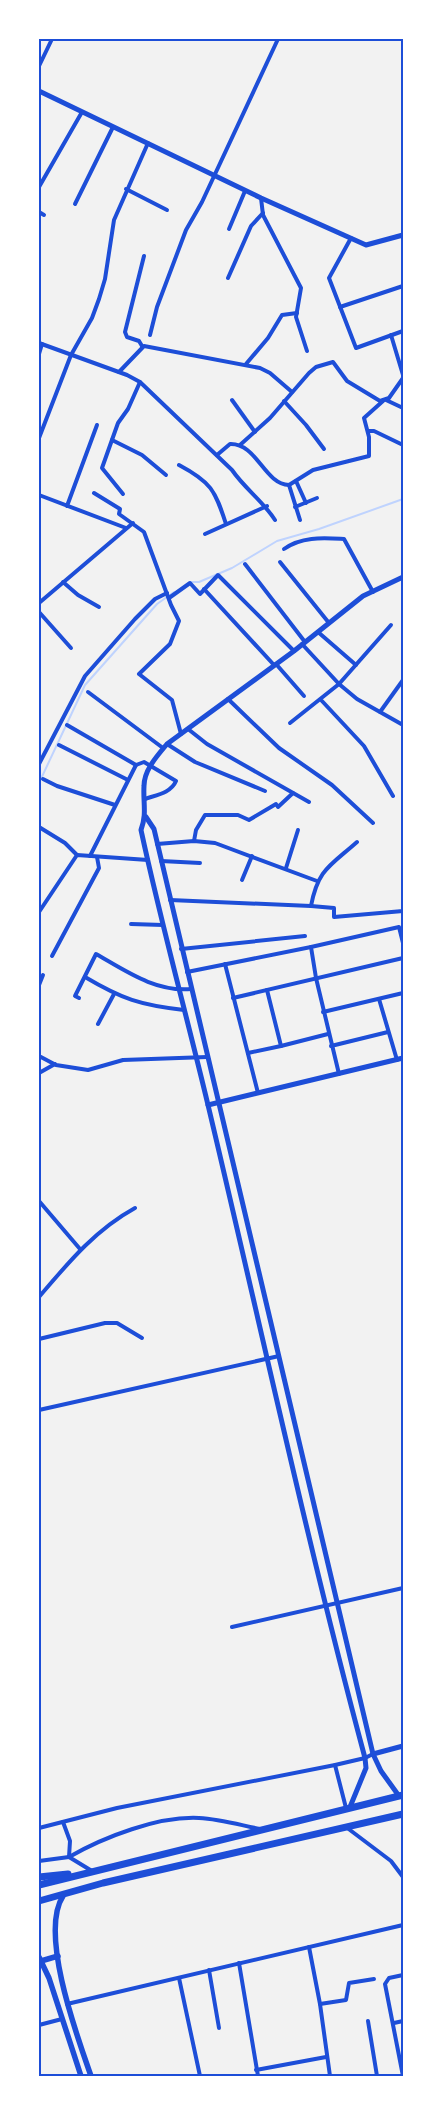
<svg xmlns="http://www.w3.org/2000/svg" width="442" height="2115" viewBox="0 0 442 2115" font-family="Merriweather,serif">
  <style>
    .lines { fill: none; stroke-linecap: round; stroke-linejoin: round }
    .stream { stroke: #bfd3fe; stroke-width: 2 }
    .minor { stroke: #1d4ed8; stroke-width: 4 }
    .tertiary { stroke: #1d4ed8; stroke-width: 5 }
    .secondary { stroke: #1d4ed8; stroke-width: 5.5 }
    .motorway { stroke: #1d4ed8; stroke-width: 7 }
    .neatline { fill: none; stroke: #1d4ed8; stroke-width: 2 }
  </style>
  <rect width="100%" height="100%" fill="#f2f2f2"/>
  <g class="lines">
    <g class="stream">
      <polyline points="191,582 199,582 232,568 277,541 319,529 403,499"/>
      <polyline points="39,783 85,685 157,604 174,592"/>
    </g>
    <g class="minor">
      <polyline points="39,66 52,39"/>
      <polyline points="39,187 82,112"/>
      <polyline points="126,189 167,210"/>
      <polyline points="261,198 263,215 301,288 296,317 307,351"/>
      <polyline points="75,204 113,127"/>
      <polyline points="39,212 44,215"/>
      <polyline points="229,229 245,191"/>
      <polyline points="351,238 329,278 356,348 403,331"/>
      <polyline points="228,278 251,226 263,213"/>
      <polyline points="340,307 403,286"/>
      <polyline points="150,335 157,307 186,230 202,202 278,39"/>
      <polyline points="391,335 403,375"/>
      <path d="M39 343 127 375 140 382 232 470C245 489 263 501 275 520"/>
      <polyline points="142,346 139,341 127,337 125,332 144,256"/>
      <polyline points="39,354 42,344"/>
      <polyline points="246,364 268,338 282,315 297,313"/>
      <polyline points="119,372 144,346 260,368 270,373 292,392"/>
      <polyline points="232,400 255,432"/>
      <polyline points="386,400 403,408"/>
      <polyline points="284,401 306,425 324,449"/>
      <polyline points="368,431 374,431 403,445"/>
      <polyline points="39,438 71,355 92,318 99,299 105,279 114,220 148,143"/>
      <polyline points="112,440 142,455 166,475"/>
      <polyline points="240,445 270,418 309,373 316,367 333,362 347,381 380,401 389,398 403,378"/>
      <path d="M217 455 230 444C257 443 264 484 289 485L313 470 369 456V437L364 418 383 401"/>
      <path d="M179 465C211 482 215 490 226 524"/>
      <polyline points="296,481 306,503"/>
      <polyline points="289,485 300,520"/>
      <polyline points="94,493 120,509 119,514 144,532 171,605 179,621 170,644 139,674 172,700 181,734"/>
      <polyline points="123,494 102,468 118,423 128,409 140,382"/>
      <polyline points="39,495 126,528"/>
      <polyline points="67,506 97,425"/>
      <polyline points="295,507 317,498"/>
      <polyline points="205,534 267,506"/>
      <path d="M284 549C302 536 324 538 344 539L373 592"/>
      <polyline points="280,562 329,623"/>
      <polyline points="245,564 305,642"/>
      <polyline points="63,582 78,595 99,607"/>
      <polyline points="204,589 274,665"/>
      <polyline points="169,598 190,583 200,594 218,575 294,651"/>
      <polyline points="39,603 133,523"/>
      <polyline points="39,612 71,648"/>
      <polyline points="318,632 356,665"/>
      <polyline points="302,644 339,684 357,699 403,725"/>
      <polyline points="276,664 304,696"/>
      <polyline points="88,692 163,748"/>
      <polyline points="228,699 279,748 332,785 373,823"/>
      <polyline points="322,701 364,746 393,796"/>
      <polyline points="380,712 403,680"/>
      <polyline points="290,723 339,684 391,625"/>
      <polyline points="67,725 136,765"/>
      <polyline points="188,729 207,744 309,802"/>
      <polyline points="167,744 195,762 265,791"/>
      <polyline points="59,745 128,780"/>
      <polyline points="39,764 85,676 135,619 155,599 167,593"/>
      <polyline points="43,779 57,786 115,805"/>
      <polyline points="39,827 65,843 77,855"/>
      <polyline points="194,841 196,830 205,815 238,815 249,820 276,804 278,807 293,793"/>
      <polyline points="157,844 194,841 215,843 317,881"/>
      <path d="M90 856 136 765 144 762 176 781C171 793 156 795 145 799"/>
      <polyline points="161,861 200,863"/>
      <polyline points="286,868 298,830"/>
      <polyline points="242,880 252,856"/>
      <path d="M170 900 311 906C318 869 330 866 357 842"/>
      <polyline points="311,906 334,908 334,917 403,911 403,875"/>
      <polyline points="39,912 77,855 148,860"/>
      <polyline points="131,924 163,925"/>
      <polyline points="181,949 305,936"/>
      <polyline points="52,956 99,868 97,857"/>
      <polyline points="225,964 258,1093"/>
      <polyline points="187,972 311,947"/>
      <path d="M85 977C122 999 140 1005 184 1010"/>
      <polyline points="39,985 43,975"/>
      <path d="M79 998 75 996 96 954C126 971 155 992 191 989"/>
      <polyline points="233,998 403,958"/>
      <polyline points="379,999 397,1060"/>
      <polyline points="323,1012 403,993"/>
      <polyline points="98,1024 114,994"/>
      <polyline points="281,1046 328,1034"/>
      <polyline points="331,1046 388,1032"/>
      <polyline points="248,1053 281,1046 267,990"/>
      <polyline points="39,1056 56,1065 88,1070 123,1060 207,1057"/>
      <polyline points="39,1073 55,1064"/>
      <polyline points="339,1074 316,978 311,947 399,927 403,943"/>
      <polyline points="39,1201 80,1249"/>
      <path d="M39 1297C68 1263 95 1230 135 1208"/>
      <polyline points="39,1339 105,1323 117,1323 142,1338"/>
      <polyline points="39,1410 279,1356"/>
      <polyline points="232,1627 403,1588"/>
      <polyline points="335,1765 346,1808"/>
      <polyline points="346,1827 391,1861 403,1877"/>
      <polyline points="39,1828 117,1808 335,1765 365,1758 373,1754"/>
      <polyline points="39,1861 69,1857 70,1841 63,1822"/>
      <path d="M92 1871 69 1857C104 1837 158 1816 199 1818 220 1819 240 1825 260 1829"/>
      <polyline points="309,1947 320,2004 330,2076"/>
      <polyline points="239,1963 258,2076"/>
      <polyline points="209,1970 219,2028"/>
      <polyline points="179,1978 200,2076"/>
      <polyline points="67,2004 403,1925"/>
      <polyline points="320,2004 346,2000 349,1983 374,1979"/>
      <polyline points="368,2021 377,2076"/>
      <polyline points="394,2023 403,2021"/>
      <polyline points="39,2025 62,2019"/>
      <polyline points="256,2070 326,2057"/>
      <polyline points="403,2076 385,1984 389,1978 403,1975"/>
    </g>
    <g class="tertiary">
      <polyline points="39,91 261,198 366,245 403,235"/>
      <polyline points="146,817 154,829 373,1754 381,1771 399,1796"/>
      <polyline points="208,1105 403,1058"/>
      <polyline points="373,1754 403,1746"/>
      <path d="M350 1807 366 1768 365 1758C307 1542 260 1323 208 1105 186 1013 161 923 141 830 147 814 143 803 144 786 144 770 157 756 167 744L294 651 363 596 403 577"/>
    </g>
    <g class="secondary">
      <path d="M63 1896C39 1933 77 2036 91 2076"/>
      <polyline points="39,1957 49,1978 81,2076"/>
      <polyline points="41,1961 58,1956"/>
    </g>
    <g class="motorway">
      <polyline points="39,1877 68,1874"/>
      <polyline points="39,1885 403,1795"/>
      <polyline points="39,1901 103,1883 403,1814"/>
    </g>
  </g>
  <rect width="442" height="2115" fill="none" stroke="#ffffff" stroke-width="80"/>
  <rect x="40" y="40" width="362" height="2035" class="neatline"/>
</svg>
